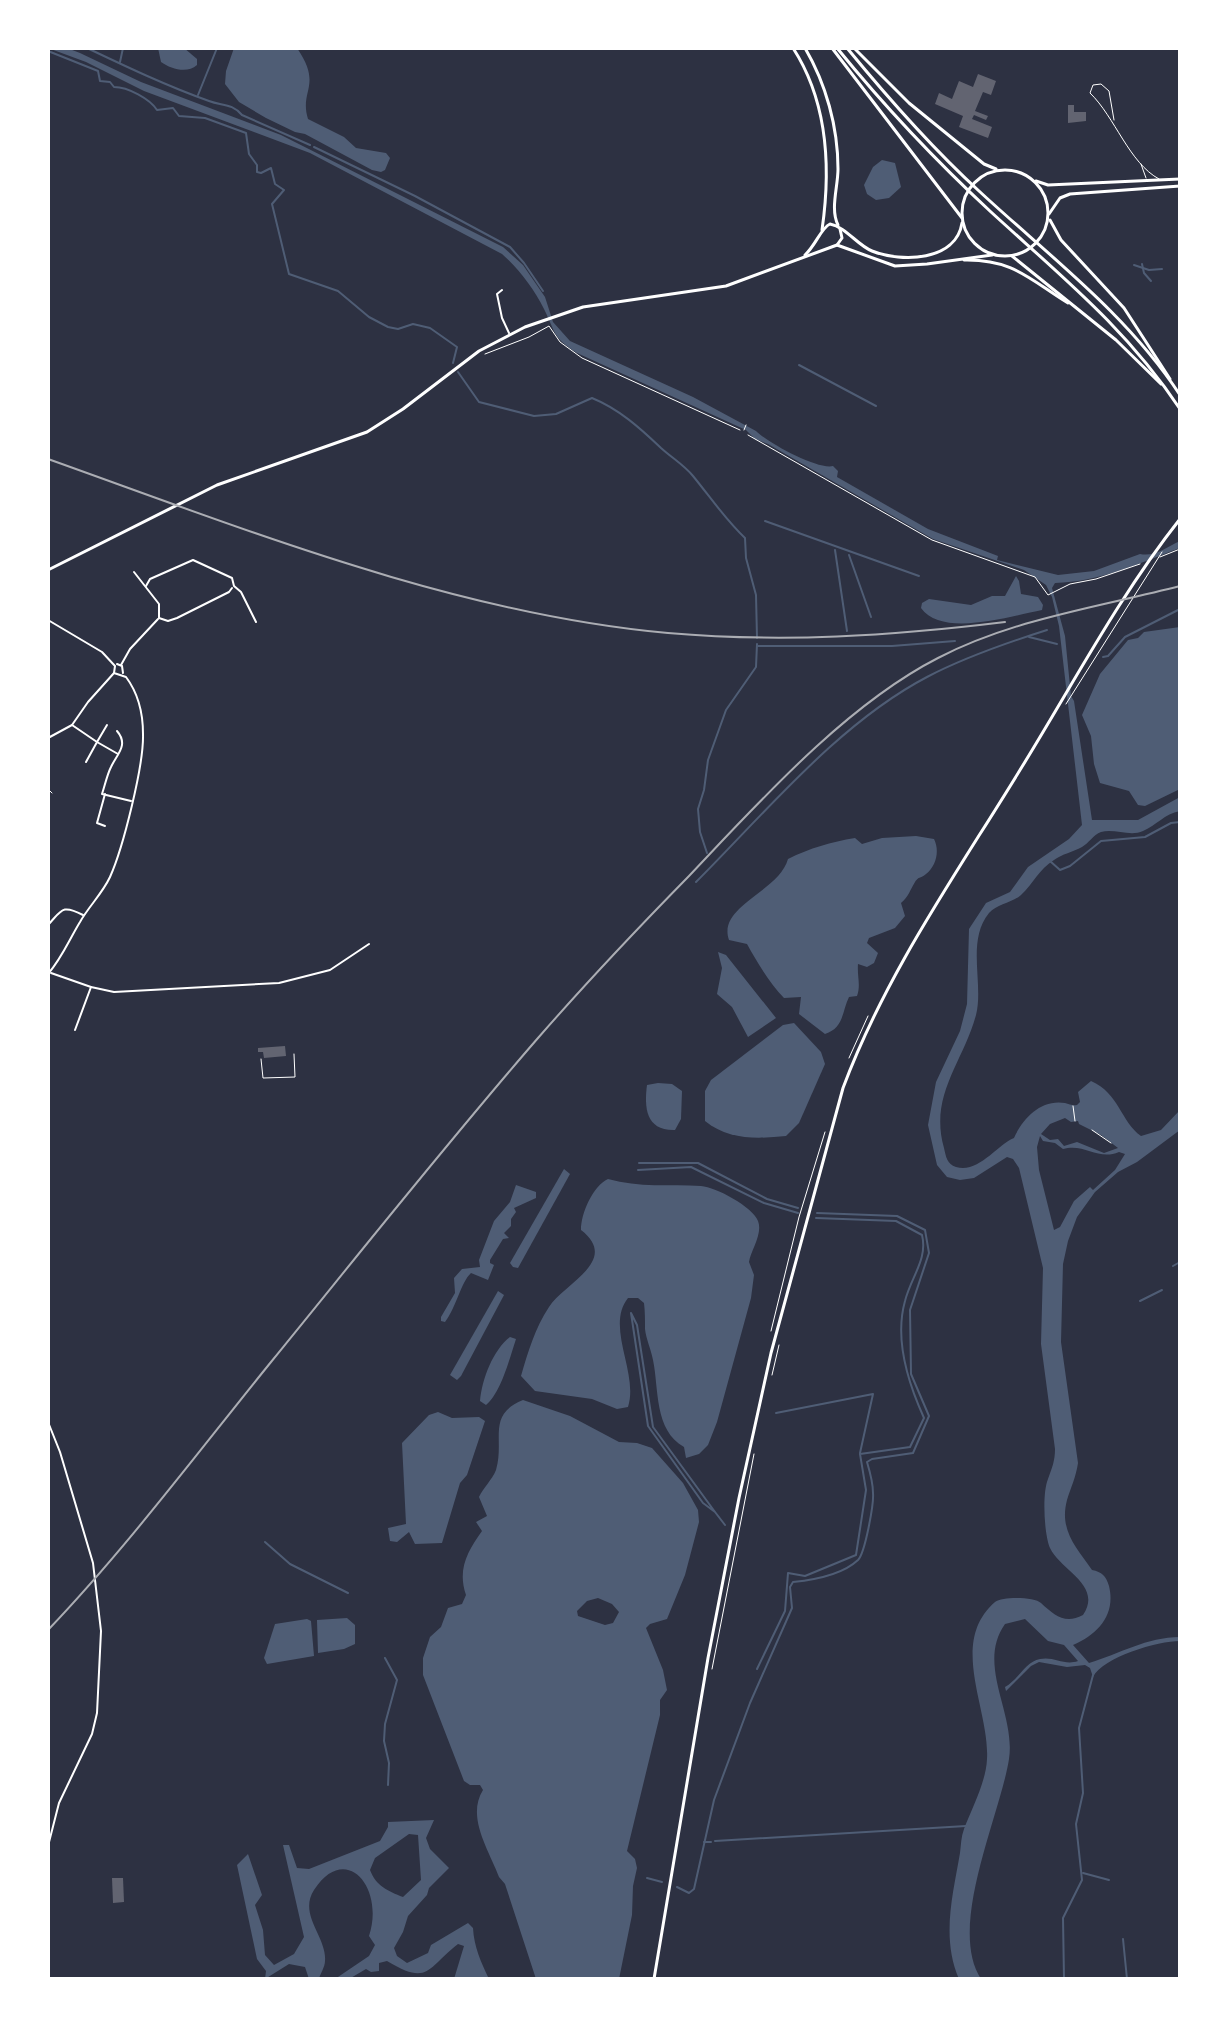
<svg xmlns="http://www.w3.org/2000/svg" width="1228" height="2027" viewBox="0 0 1228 2027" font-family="'Fira Sans Condensed',sans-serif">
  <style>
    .water { fill: #4f5d75; fill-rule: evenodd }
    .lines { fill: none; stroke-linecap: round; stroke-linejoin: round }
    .stream { stroke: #4f5d75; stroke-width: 2 }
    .building { fill: #626471 }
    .path { stroke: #fff; stroke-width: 1 }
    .service { stroke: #fff; stroke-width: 1 }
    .minor { stroke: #fff; stroke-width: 2 }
    .tertiary { stroke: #fff; stroke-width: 2 }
    .primary { stroke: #fff; stroke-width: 3 }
    .trunk { stroke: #fff; stroke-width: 3 }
    .rail { stroke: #abadb3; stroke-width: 2 }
  </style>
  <rect width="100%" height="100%" fill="#2d3142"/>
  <g class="water">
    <path d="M48 48H67L80 53 141 82 281 135 503 247 523 265 545 297 553 322 570 341 693 397 756 431C768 443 818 470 833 466L838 471 837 477 928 529 998 556 997 560 1058 575 1094 571 1140 554C1155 557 1167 547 1180 541V548C1140 563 1099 582 1055 583L1052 588 1065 636 1071 696 1074 701 1092 820H1138L1180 797V811C1164 814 1157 825 1143 831 1130 837 1114 828 1101 832 1093 835 1089 843 1082 847 1073 852 1062 854 1054 860 1039 869 1033 884 1021 895 1012 903 997 904 989 913 966 941 984 984 976 1015 963 1063 929 1095 944 1148 946 1157 947 1164 956 1167 978 1174 997 1145 1014 1138 1023 1118 1041 1099 1065 1103 1069 1104 1073 1106 1077 1105L1080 1102 1078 1092 1091 1081C1119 1093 1121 1122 1141 1136L1161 1130 1180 1110V1130L1137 1162 1118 1172 1095 1192 1077 1217 1068 1241 1063 1264 1061 1342 1078 1463C1076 1477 1071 1487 1067 1500 1059 1530 1076 1547 1092 1570 1102 1572 1106 1576 1109 1586 1116 1615 1098 1634 1073 1645L1089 1663C1119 1654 1147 1637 1180 1637V1641C1158 1641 1103 1657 1093 1677L1090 1668 1085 1665 1067 1667 1039 1662 1031 1666 1006 1691 1005 1687C1019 1679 1025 1662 1040 1659 1054 1656 1064 1666 1078 1661L1064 1645 1048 1641 1025 1619 1005 1624C976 1665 1016 1713 1009 1759 1000 1816 947 1927 981 1979H959C941 1938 953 1894 960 1853 961 1845 961 1837 964 1829 972 1808 986 1782 987 1759 990 1709 948 1643 995 1602 1003 1596 1035 1597 1041 1603 1054 1615 1065 1625 1083 1615 1103 1585 1061 1571 1050 1548 1044 1534 1042 1493 1048 1479 1052 1468 1055 1461 1055 1449L1041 1344 1043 1268 1019 1168 1013 1159 1007 1157 974 1178 960 1180 947 1177 937 1165 928 1125 936 1082 960 1031 967 1004 969 929 986 903 1010 892 1028 867 1069 839 1082 825 1059 626 1052 597 1046 585 1024 570 933 539 768 444 755 439 746 430 577 353C552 337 556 333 544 309 534 289 519 269 502 254L310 153 144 91 86 62ZM1065 1118 1071 1122 1078 1121 1079 1124 1101 1135 1118 1148 1104 1153 1077 1142 1064 1146 1058 1139 1050 1140 1041 1134 1050 1124ZM1040 1136 1043 1141 1055 1143 1063 1149C1085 1143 1098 1161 1119 1152L1125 1154 1115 1170 1093 1190 1090 1187 1074 1201 1060 1227 1054 1230 1039 1170 1037 1147Z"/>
    <path d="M158 48H184L197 59V65C187 74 171 69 161 62Z"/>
    <path d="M234 48H297C323 86 299 90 308 119L344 137 356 148 386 153 390 158 385 170 381 172 372 170 305 134 295 132 266 118 239 102 225 84 226 71Z"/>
    <polygon points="882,160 895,163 901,187 889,198 876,200 867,194 864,185 873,167"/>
    <path d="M1016 576 1019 581 1021 594 1038 597 1043 605 1042 610C1011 616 942 638 921 608L922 603 929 599 971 605 992 596H1005Z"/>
    <polygon points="1180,627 1180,789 1145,806 1138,805 1129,791 1100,783 1094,764 1091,736 1082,715 1100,674 1128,640 1138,638 1144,632"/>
    <path d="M916 836 934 839C940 851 936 866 926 874 919 880 920 875 915 882 910 890 909 896 901 903L905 916 895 928 869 938 867 943 878 953 874 963 867 967 858 964C857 976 861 985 857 996L849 997C842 1011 844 1028 825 1034L799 1014 801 997 784 998C770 984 757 962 747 944L729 940C717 906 779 892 788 859 810 848 831 842 855 838L862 844 882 838Z"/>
    <polygon points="718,952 726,955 776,1018 748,1037 732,1007 717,994 722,968"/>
    <path d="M794 1023 821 1052 825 1064 799 1123 786 1136C757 1139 728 1140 705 1121V1091L711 1080 783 1025Z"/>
    <path d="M658 1083 672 1084 682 1091 681 1119 675 1130C646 1131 644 1108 647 1085Z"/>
    <polygon points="564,1169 570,1174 518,1268 513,1267 510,1263"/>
    <path d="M608 1179C639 1188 670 1184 701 1186 716 1187 753 1207 758 1221 763 1234 751 1250 749 1262L754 1275 751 1298 717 1422 708 1445 699 1454 686 1458 684 1447C654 1430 659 1389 653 1360 651 1349 646 1339 645 1329 645 1320 645 1311 644 1303L638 1298H628C605 1327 639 1373 628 1407L617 1409 592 1399 535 1391 521 1376C528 1352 535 1328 549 1307 563 1284 621 1261 581 1230 581 1213 593 1186 608 1179Z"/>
    <path d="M516 1185 536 1192V1198L514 1208 516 1212 511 1219V1226L504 1233 509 1238 503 1239 490 1260V1263L494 1265 488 1280 471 1273C461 1282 456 1308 445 1322L441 1321V1317L455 1293 454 1278 462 1269 480 1267 479 1260 494 1221 510 1202Z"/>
    <polygon points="498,1291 504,1295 461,1376 457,1380 450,1375"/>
    <path d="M510 1337 516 1339C510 1357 501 1393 486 1405L480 1401C482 1379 493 1350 510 1337Z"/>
    <path d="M523 1400 570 1416 619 1442 637 1443 652 1448 683 1483 698 1510 699 1522 685 1575 667 1619 650 1624 646 1628 663 1670 667 1690 660 1700V1715L627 1851 635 1859 637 1868 633 1886 632 1915 619 1979H536L505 1884 499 1877C489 1850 466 1817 483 1790L480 1785H470L464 1781 423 1675V1658L430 1637 441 1627 448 1608 462 1604 466 1595C457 1569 468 1551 482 1531L476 1522 487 1516 479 1497C483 1488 492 1480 496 1470 505 1440 486 1415 523 1400ZM598 1598 612 1604 619 1612 613 1623 605 1625 578 1616 577 1611 587 1601Z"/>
    <polygon points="438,1412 452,1418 479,1417 485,1421 467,1475 460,1483 442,1543 415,1544 409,1532 397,1542 390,1541 388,1528 406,1524 402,1443 429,1415"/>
    <polygon points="347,1618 355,1625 355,1644 344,1649 318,1653 317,1620"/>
    <polygon points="307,1619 311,1621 314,1656 267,1664 264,1658 275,1624"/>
    <path d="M434 1820 426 1838 430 1849 449 1868 429 1888 427 1895 408 1916 403 1932 394 1948 397 1956 407 1963 428 1953 431 1945 468 1923 473 1928C474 1947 481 1962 489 1979H454L464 1946 458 1944C426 1969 429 1986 387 1961L379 1963V1971L371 1972 366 1969 349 1979H335L369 1956 375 1945 369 1936C385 1888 346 1841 314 1890 298 1915 327 1937 325 1961 325 1967 320 1974 319 1979H309L305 1967 289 1964 265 1979 266 1971 257 1959 237 1865 248 1854 262 1895 255 1905 263 1930 265 1955 274 1965 294 1954 304 1937 283 1845H289L297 1868 309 1869 380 1841 388 1827V1822ZM409 1834 418 1835 421 1880 403 1897C388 1891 376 1886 370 1870L375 1858Z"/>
  </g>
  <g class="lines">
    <g class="stream">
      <path d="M87 48C127 67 167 86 209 101 222 106 232 103 242 115L310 145"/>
      <path d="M48 51 98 71 100 81 110 82 114 87C128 87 150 99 157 110L173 108 179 116 205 118 246 133 249 154 257 165V172L261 173 271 168 275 184 284 190 272 204 289 274 338 291 369 317 388 327 398 329 413 324 430 328 457 347 453 363"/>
      <polyline points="120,62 123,48"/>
      <polyline points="198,95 217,48"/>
      <polyline points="314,147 415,196 510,247 524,263 543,291"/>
      <polyline points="1142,264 1144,273 1151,281"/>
      <polyline points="1134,265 1149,270 1162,269"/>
      <polyline points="799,365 876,406"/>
      <path d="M458 372 479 402 534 416 556 414 592 398C619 409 640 428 661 448 672 458 684 465 693 476 711 498 725 519 745 538L746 558 756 595 757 638"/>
      <polyline points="765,521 919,576"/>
      <polyline points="835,550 847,631"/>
      <polyline points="849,555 871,617"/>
      <polyline points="1029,637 1057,644"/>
      <polyline points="758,646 892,646 955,641"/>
      <polyline points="1103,657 1108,656 1125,637 1180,609"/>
      <polyline points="707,853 700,832 698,809 704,790 708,760 726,710 756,667 757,644"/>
      <polyline points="1050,861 1060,870 1070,866 1101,841 1145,837 1171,823 1180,822"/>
      <path d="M696 882C766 812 839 723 927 677 965 657 1006 643 1047 630"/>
      <polyline points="639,1163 698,1163 767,1199 798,1208"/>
      <polyline points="638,1170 691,1167 764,1203 798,1213"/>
      <polyline points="1173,1266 1180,1262"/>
      <polyline points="1140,1301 1162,1290"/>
      <polyline points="776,1413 873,1394 860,1453"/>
      <polyline points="715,1512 703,1503 648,1426 631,1313 637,1325 653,1427 715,1512 725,1525"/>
      <polyline points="265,1542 290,1564 348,1593"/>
      <polyline points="385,1658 397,1680 385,1724 384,1741 389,1763 388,1785"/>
      <path d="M757 1669 785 1611 788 1573 805 1576 856 1555 866 1490 860 1454 910 1447 924 1418C908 1383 894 1340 905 1301 911 1277 928 1259 922 1235L896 1221 816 1218"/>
      <polyline points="715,1841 966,1826"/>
      <polyline points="704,1842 711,1842"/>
      <polyline points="1083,1873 1109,1880"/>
      <polyline points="647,1878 662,1882"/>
      <path d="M677 1887 689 1893 694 1889 714 1800 750 1703 792 1608 790 1587 793 1582C813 1580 842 1575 858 1560 865 1553 874 1504 873 1493 873 1482 870 1472 867 1462L872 1459 913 1453 929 1416 911 1374 910 1310 929 1253 925 1230 897 1216 817 1213"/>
      <polyline points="1123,1939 1127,1979"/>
      <polyline points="1064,1979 1063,1918 1082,1880 1076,1824 1083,1793 1079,1728 1093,1675"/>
    </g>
  </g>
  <g class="building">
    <polygon points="978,74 996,81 991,95 983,92 975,111 988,116 986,120 974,115 972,119 992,127 988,138 959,127 963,116 935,104 939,93 952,99 959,81 973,87"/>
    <polygon points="1068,105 1074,105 1074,112 1086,112 1086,121 1068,123"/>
    <polygon points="285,1046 286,1056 264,1058 263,1052 258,1052 258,1048"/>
    <polygon points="112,1878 123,1878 124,1902 113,1903"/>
  </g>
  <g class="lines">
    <g class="path">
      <polyline points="485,354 529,337 549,326 560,342 582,358 740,430"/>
      <polyline points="748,435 932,540 1035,577 1048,595 1070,584 1096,579 1140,564"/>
      <polyline points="1160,557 1180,549"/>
      <polyline points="1066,704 1162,552"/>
      <polyline points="48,789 52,793"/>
      <polyline points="849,1058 868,1016"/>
      <polyline points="261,1059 263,1078 295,1077 294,1054"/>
      <polyline points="1073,1106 1075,1121"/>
      <polyline points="1092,1130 1111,1143"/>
      <polyline points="771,1331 799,1217 825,1132"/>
      <polyline points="772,1375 779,1345"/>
      <polyline points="712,1669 754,1454"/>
    </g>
    <g class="service">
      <path d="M1114 120 1109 91 1101 84 1093 85 1090 93C1115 117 1129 163 1159 179"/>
      <polyline points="1141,164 1146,178"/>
      <polyline points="744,430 746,425"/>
    </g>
    <g class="minor">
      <polyline points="502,290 497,294 502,318 509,333"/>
      <polyline points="134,572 159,604 159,618"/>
      <polyline points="146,586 150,579 193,560 232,578 234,586 241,592 256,622"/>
      <polyline points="159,618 168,621 177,618 229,592 232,588"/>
      <polyline points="121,665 130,649 158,619"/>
      <polyline points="72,725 97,742 86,762"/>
      <polyline points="107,725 97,742 118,754"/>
      <path d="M117 731C129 745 117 754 111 767 107 775 105 785 102 794L131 801"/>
      <polyline points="48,738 72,725 88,702 114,673"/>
      <polyline points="105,794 97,823 105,826"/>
      <path d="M48 925C62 910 62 904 83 915"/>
      <polyline points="51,973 91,987 114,992 279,983 330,970 369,944"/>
      <polyline points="75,1030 91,987"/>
    </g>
    <g class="tertiary">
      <path d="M48 620 102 652 115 666 114 673 126 677C138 693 143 714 143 734 144 765 123 848 110 877 102 894 89 906 80 922 69 940 62 958 48 974"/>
      <polyline points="117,664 122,666 123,673"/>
      <polyline points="48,1422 60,1452 93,1563 101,1631 97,1713 92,1734 59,1803 48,1846"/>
    </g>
    <g class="primary">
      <path d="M793 48C828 102 831 168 822 230"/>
      <path d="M805 48C826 84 838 127 838 169 838 187 830 209 838 225"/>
    </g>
    <g class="trunk">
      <polyline points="832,48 962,218"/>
      <path d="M837 48C885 107 936 161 991 212 1062 277 1126 328 1180 409"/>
      <path d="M847 48C888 98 931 147 979 191 1049 256 1127 314 1180 395"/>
      <polyline points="854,48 909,103 984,164 996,169"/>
      <circle cx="1005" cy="213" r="43"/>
      <polyline points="1036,181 1048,185 1180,179"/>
      <polyline points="1049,214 1060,198 1070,194 1180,186"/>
      <polyline points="1050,220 1061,240 1124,308 1170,379"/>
      <polyline points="837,245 895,266 927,264 992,255"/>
      <path d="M805 255C816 245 821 228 830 224 846 227 857 245 872 251 902 263 956 261 962 223"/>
      <polyline points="1012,256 1116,340 1161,384"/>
      <path d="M964 260C1013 259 1029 279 1068 303"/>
      <polyline points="48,570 217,485 367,432 403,409 479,351 525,327 583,307 726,286 837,245 842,238 840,229"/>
      <path d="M654 1979 708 1658 739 1498 771 1353 843 1088C886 973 957 873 1020 770 1072 686 1119 596 1180 519"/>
    </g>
    <g class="rail">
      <path d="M48 459C247 530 457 614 668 633 783 643 891 636 1005 622"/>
      <path d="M48 1630C128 1546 198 1452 271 1362 359 1254 446 1144 538 1038 586 983 637 929 689 876 760 801 846 705 938 658 1013 619 1099 607 1180 586"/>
    </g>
  </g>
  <rect width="1228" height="2027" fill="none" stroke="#ffffff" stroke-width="100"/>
</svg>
